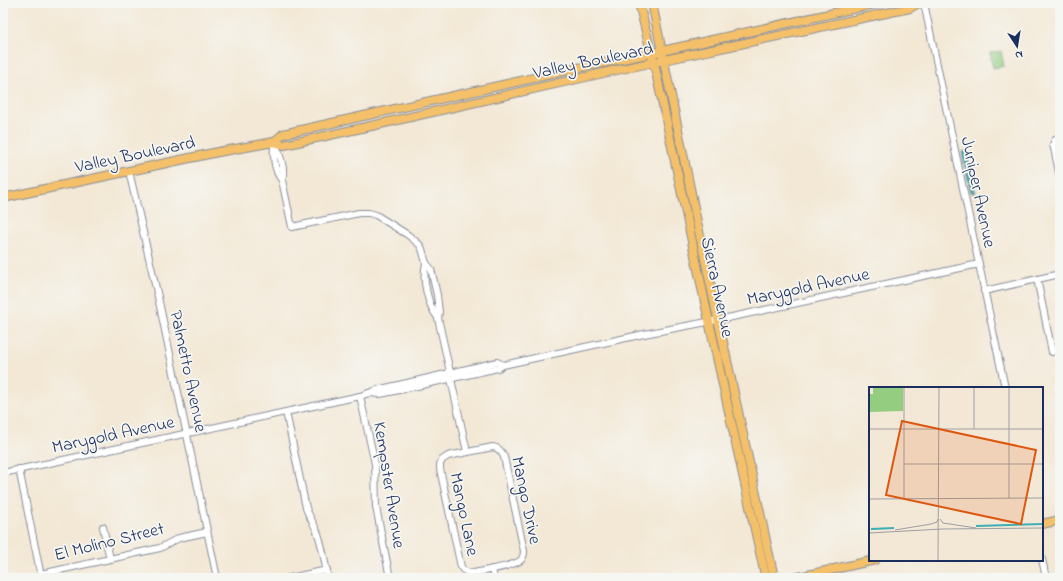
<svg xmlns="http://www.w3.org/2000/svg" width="1063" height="581" viewBox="0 0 1063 581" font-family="'Indie Flower',sans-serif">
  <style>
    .green { fill: #94cd80; stroke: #587e6f }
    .water { fill: #3dafb5; stroke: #2c6f8a }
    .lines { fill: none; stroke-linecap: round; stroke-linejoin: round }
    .minor-casing { stroke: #878c9a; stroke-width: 8 }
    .major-casing { stroke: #878c9a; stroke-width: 10 }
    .minor { stroke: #fff; stroke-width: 6 }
    .major { stroke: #f4c16a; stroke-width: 8 }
    .labels { text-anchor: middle; stroke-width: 3.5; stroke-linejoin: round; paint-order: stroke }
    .street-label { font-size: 18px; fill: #1b2f5e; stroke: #f6f6f2 }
    .inset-river { fill: none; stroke: #3dafb5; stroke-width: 2 }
    .inset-road { fill: none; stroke: #9d9ea5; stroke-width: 1 }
    .view { fill: #de5710; fill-opacity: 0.15; stroke: #de5710; stroke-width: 2 }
    .inset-edge { fill: none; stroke: #1b2f5e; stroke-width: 2 }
  </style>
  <rect width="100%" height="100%" fill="#f6f6f2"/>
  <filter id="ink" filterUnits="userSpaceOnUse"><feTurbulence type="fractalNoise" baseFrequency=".025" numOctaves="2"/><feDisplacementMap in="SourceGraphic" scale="8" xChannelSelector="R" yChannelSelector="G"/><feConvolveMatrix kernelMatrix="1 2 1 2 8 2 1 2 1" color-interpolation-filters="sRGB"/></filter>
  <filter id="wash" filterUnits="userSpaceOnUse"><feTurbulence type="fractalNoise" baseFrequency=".012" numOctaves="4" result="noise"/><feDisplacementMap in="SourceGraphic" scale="16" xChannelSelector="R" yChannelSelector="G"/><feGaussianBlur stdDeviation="0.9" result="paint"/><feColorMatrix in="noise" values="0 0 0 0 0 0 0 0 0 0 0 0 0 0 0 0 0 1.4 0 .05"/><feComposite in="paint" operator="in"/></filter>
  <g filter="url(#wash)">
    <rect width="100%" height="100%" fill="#f3e8d5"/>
    <polygon class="green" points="1001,51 1004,66 993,68 990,53"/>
    <polygon class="water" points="966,151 975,192 971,193 962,152"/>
  </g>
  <g filter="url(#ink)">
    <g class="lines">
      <g class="minor-casing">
        <g id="minor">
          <polyline points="924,3 1005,388"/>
          <polyline points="1060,138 1055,140 1053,145 1054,148 1060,177"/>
          <path d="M274 142C279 151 286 170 282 180L292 227 359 213H369L376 215 408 235 420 245 422 249 426 263 431 269 437 295 439 312 438 318 450 372"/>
          <path d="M274 143C273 154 274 172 282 180"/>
          <polyline points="129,171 158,297 217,578"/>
          <path d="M426 263C422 279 427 304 438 318"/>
          <polyline points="1037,279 1052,352"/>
          <polyline points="984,291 1060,274"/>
          <polyline points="451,379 467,452"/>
          <polyline points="369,393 380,394 390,392 498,368 503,365 644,334 718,320 979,264"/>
          <polyline points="360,396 375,464 376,507 390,578"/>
          <path d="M286 412 306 508C309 517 315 525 318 534 323 548 325 564 328 578"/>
          <path d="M493 447C499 448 502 452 504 457L524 551C524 554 523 558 521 560 515 566 483 571 474 573 468 573 463 571 461 567L440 469V464L442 460 448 456Z"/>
          <polyline points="19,469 41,576"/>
          <path d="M3 473 360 396 369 393 377 390C417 381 457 371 497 362L503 365"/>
          <polyline points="103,527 110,559"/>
          <polyline points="1042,559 1046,578"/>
          <polyline points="492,569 494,578"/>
          <polyline points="41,574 160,548 179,538 207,532"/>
          <polyline points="290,578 327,570"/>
        </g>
      </g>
      <g class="major-casing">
        <g id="major">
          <polyline points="639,3 656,72 707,312 765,575 768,578"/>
          <polyline points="652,3 697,222 773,573 772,578"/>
          <polyline points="274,142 283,134 583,67 662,51 879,3"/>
          <polyline points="3,198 218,152 274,142 284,145 380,124 612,71 910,8 919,3"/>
          <polyline points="1042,524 1060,520"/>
          <polyline points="794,578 875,560"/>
        </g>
      </g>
      <use href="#minor" class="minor"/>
      <use href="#major" class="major"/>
    </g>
  </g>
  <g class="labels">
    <g class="street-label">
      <text transform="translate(593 60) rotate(-12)" y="6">Valley Boulevard</text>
      <text transform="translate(135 154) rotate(-12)" y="6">Valley Boulevard</text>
      <text transform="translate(979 192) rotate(78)" y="6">Juniper Avenue</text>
      <text transform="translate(808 286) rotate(-12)" y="6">Marygold Avenue</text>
      <text transform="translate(718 287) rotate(78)" y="6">Sierra Avenue</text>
      <text transform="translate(189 371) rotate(78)" y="6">Palmetto Avenue</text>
      <text transform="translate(113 434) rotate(-12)" y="6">Marygold Avenue</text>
      <text transform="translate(390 485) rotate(81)" y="6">Kempster Avenue</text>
      <text transform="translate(527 500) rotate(78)" y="6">Mango Drive</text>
      <text transform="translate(465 514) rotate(78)" y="6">Mango Lane</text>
      <text transform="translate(109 541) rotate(-14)" y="6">El Molino Street</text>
    </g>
  </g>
  <g transform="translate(869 387)">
    <rect width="174" height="174" fill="#f3e8d5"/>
    <path d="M4 0H34V24L1 25 0 7H4Z" fill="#94cd80"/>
    <path class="inset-river" d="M107 139 174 137M2 142 25 141"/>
    <path class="inset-road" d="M35 0V112M105 0V42M140 0V111M0 42H174M35 77H115M115 77H174M0 105V174M0 112 174 111M71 132 74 136 107 141M26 143 62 137 68 135 69 132M0 146 73 142 174 141M69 174 70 0"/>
    <path class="view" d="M33 34 167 63 152 137 17 108Z"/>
    <rect width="174" height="174" class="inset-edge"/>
  </g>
  <rect width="1063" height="581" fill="none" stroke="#f6f6f2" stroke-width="16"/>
  <g transform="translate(1017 46) rotate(168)" stroke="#f6f6f2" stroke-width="3" paint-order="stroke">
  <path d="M0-3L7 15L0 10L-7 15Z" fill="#1b2f5e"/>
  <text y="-6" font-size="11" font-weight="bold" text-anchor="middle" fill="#1b2f5e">N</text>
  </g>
</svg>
